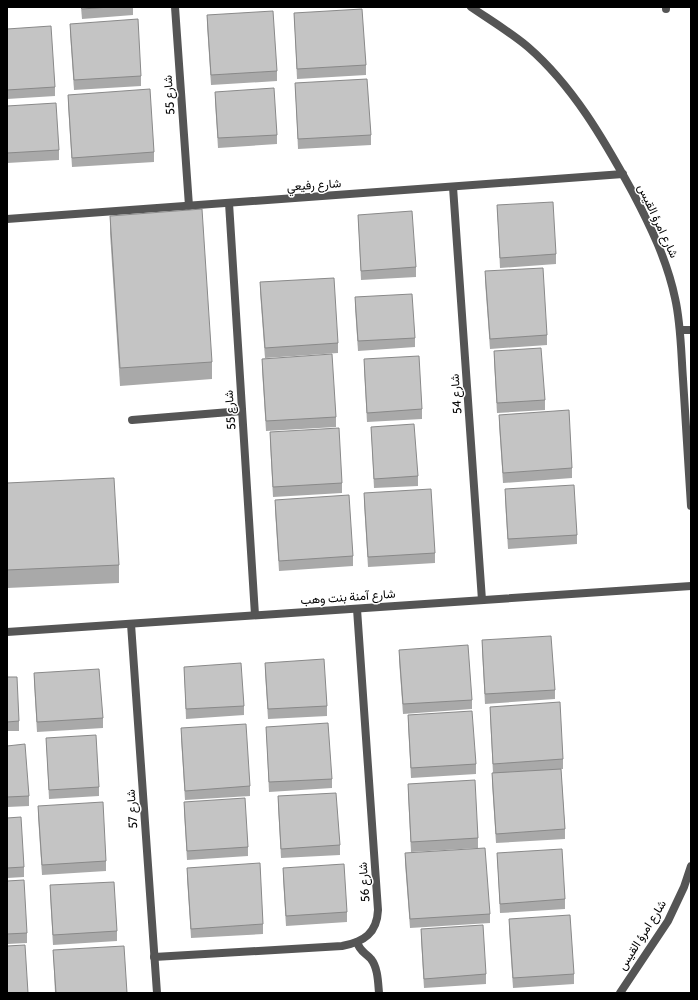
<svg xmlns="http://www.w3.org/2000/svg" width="698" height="1000" viewBox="0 0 698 1000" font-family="Cabin,Vazirmatn,sans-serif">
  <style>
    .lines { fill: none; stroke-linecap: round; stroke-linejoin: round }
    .service { stroke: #555; stroke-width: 8 }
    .minor { stroke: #555; stroke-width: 8 }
    .wall { fill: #a9a9a9 }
    .building { fill: #c4c4c4; stroke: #898989 }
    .labels { text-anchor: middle; stroke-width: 3; stroke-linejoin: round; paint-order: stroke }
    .street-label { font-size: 12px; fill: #000; stroke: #fff }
  </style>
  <rect width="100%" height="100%" fill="#fff"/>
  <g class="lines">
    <g class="service">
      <polyline points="132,420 242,411"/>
      <path d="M357 942C360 952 365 952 371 959 378 968 378 982 379 993"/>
    </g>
    <g class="minor">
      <polyline points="175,7 189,206"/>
      <path d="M471 7C490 20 510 32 528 47 573 86 604 140 632 191 650 225 667 260 675 298 681 324 681 352 683 379 686 421 688 464 691 506"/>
      <polyline points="666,7 666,9"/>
      <polyline points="453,187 482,600"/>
      <polyline points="229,203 255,615"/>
      <polyline points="7,219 623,174"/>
      <polyline points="680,330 691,330"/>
      <polyline points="131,624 157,993"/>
      <polyline points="7,632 691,586"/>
      <path d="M154 957 342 946C364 942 377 933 378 910L357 609"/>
      <polyline points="620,993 668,921 684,887 691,866"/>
    </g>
  </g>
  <g class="wall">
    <polygon points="81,7 133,7 133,15 82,19"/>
    <polygon points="294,13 366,65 366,75 297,79"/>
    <polygon points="207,15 277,71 277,81 211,85 207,25"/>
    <polygon points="70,24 141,76 141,86 74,90 70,33"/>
    <polygon points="7,29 55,87 55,96 7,99"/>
    <polygon points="295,83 371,135 371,145 298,149"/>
    <polygon points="215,92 277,135 277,144 218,148 215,101"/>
    <polygon points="68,95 154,152 154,162 72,167 68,104"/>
    <polygon points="7,106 59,150 59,160 7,163"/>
    <polygon points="497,205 556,254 556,264 500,268"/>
    <polygon points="358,215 416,267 416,277 361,280"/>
    <polygon points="110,216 212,362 212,379 120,386 110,233"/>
    <polygon points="485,271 547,335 547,345 490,349 485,281"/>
    <polygon points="260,282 338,343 338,353 265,358 260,292"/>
    <polygon points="355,297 415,338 415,347 358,351 355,307"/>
    <polygon points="494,351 545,400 545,410 497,413 494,361"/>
    <polygon points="262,359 336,417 336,427 266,431 262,369"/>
    <polygon points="364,359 422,409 422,419 367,422 364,369"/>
    <polygon points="499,415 572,468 572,478 503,483 499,424"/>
    <polygon points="371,427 418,476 418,486 374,488"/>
    <polygon points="270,432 342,483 342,493 273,497 270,442"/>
    <polygon points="7,483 119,565 119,583 7,588"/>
    <polygon points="505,489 577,535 577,544 508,549 505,499"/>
    <polygon points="364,493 435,553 435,563 368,567 364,503"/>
    <polygon points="275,500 353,556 353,566 279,571 275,510"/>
    <polygon points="482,640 555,690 555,699 485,704 482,650"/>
    <polygon points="399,650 472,700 472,709 403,714 399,660"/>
    <polygon points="265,663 327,706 327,716 268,719 265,672"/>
    <polygon points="184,667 244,706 244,715 186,719"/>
    <polygon points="34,673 103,718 103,728 37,732 34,682"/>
    <polygon points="7,677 19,721 19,731 7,731"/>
    <polygon points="490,707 563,759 563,769 561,769 565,829 565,839 496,843 492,783 492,773 493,773 490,716"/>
    <polygon points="408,715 476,764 476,774 411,778 408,725"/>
    <polygon points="266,727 332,779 332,788 269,792"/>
    <polygon points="181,728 250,786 250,796 185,800 181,738"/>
    <polygon points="46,738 99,787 99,796 49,799"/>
    <polygon points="7,746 29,796 29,806 7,807"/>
    <polygon points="408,784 478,838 478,848 411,852 408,794"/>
    <polygon points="278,796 340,845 340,855 281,858 278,806"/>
    <polygon points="184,802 248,847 248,856 187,860 184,812"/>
    <polygon points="38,806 106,861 106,871 42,875 38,816"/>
    <polygon points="7,818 24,867 24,877 7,878"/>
    <polygon points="405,853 490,914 490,923 410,928 405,863"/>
    <polygon points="497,853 565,899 565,909 500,913"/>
    <polygon points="187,868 263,924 263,934 191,938 187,878"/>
    <polygon points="283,868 347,912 347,922 286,926 283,878"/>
    <polygon points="7,881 27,933 27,943 7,944"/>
    <polygon points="50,885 117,931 117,941 53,945 50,895"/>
    <polygon points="509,919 574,974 574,984 513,988 509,929"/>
    <polygon points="421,929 486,974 486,984 424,988 421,939"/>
    <polygon points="53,950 127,993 55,993"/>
  </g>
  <g class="building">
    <polygon points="81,7 110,7 82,9"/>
    <polygon points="362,9 366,65 297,69 294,13"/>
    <polygon points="273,11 277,71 211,75 207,15"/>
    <polygon points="138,19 141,76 74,80 70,24"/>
    <polygon points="51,26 55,87 7,90 7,29"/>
    <polygon points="367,79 371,135 298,139 295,83"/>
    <polygon points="274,88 277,135 218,138 215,92"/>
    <polygon points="150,89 154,152 72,158 68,95"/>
    <polygon points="56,103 59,150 7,153 7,106"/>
    <polygon points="553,202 556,254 500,258 497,205"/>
    <polygon points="202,209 212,362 120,368 110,216"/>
    <polygon points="412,211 416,267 361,271 358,215"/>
    <polygon points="543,268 547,335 490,339 485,271"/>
    <polygon points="334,278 338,343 265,348 260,282"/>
    <polygon points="412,294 415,338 358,341 355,297"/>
    <polygon points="541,348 545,400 497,403 494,351"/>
    <polygon points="332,354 336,417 266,421 262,359"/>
    <polygon points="419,356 422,409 367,413 364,359"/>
    <polygon points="569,410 572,468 503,473 499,415"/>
    <polygon points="414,424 418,476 374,479 371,427"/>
    <polygon points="339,428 342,483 273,487 270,432"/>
    <polygon points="114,478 119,565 7,570 7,483"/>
    <polygon points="574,485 577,535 508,539 505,489"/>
    <polygon points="431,489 435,553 368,557 364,493"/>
    <polygon points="349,495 353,556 279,561 275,500"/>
    <polygon points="551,636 555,690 485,694 482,640"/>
    <polygon points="468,645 472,700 403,704 399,650"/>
    <polygon points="324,659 327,706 268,709 265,663"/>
    <polygon points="241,663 244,706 186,709 184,667"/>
    <polygon points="99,669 103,718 37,722 34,673"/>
    <polygon points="7,677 17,677 19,721 7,722"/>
    <polygon points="560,702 563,759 493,764 490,707"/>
    <polygon points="472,711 476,764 411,768 408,715"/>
    <polygon points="328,723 332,779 269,782 266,727"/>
    <polygon points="246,724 250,786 185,791 181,728"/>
    <polygon points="96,735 99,787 49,790 46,738"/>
    <polygon points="25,744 29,796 7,797 7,746"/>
    <polygon points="561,769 565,829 496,834 492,773"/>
    <polygon points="475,780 478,838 411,842 408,784"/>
    <polygon points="336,793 340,845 281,849 278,796"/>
    <polygon points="245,798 248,847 187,851 184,802"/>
    <polygon points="103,802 106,861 42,865 38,806"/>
    <polygon points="21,817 24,867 7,868 7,818"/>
    <polygon points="485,848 490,914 410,919 405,853"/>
    <polygon points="562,849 565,899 500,904 497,853"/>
    <polygon points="260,863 263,924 191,929 187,868"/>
    <polygon points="344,864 347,912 286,916 283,868"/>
    <polygon points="24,880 27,933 7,934 7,881"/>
    <polygon points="114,882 117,931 53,935 50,885"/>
    <polygon points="570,915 574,974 513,978 509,919"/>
    <polygon points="483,925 486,974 424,979 421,929"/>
    <polygon points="25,945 28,993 7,993 7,946"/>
    <polygon points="124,946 127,993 56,993 53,950"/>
  </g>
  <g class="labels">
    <g class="street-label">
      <text transform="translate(169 95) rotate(-94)" y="4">شارع 55</text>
      <text transform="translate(314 185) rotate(-4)" y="4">شارع رفيعي</text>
      <text transform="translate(658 221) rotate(65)" y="4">شارع امرؤ القيس</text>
      <text transform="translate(456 394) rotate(-94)" y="4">شارع 54</text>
      <text transform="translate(230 410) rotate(-94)" y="4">شارع 55</text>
      <text transform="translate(348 597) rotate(-4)" y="4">شارع آمنة بنت وهب</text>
      <text transform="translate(132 809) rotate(-94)" y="4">شارع 57</text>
      <text transform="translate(364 882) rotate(-94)" y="4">شارع 56</text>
      <text transform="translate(642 935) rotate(-58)" y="4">شارع امرؤ القيس</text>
    </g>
  </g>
  <rect width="698" height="1000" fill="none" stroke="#000000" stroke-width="16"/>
</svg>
